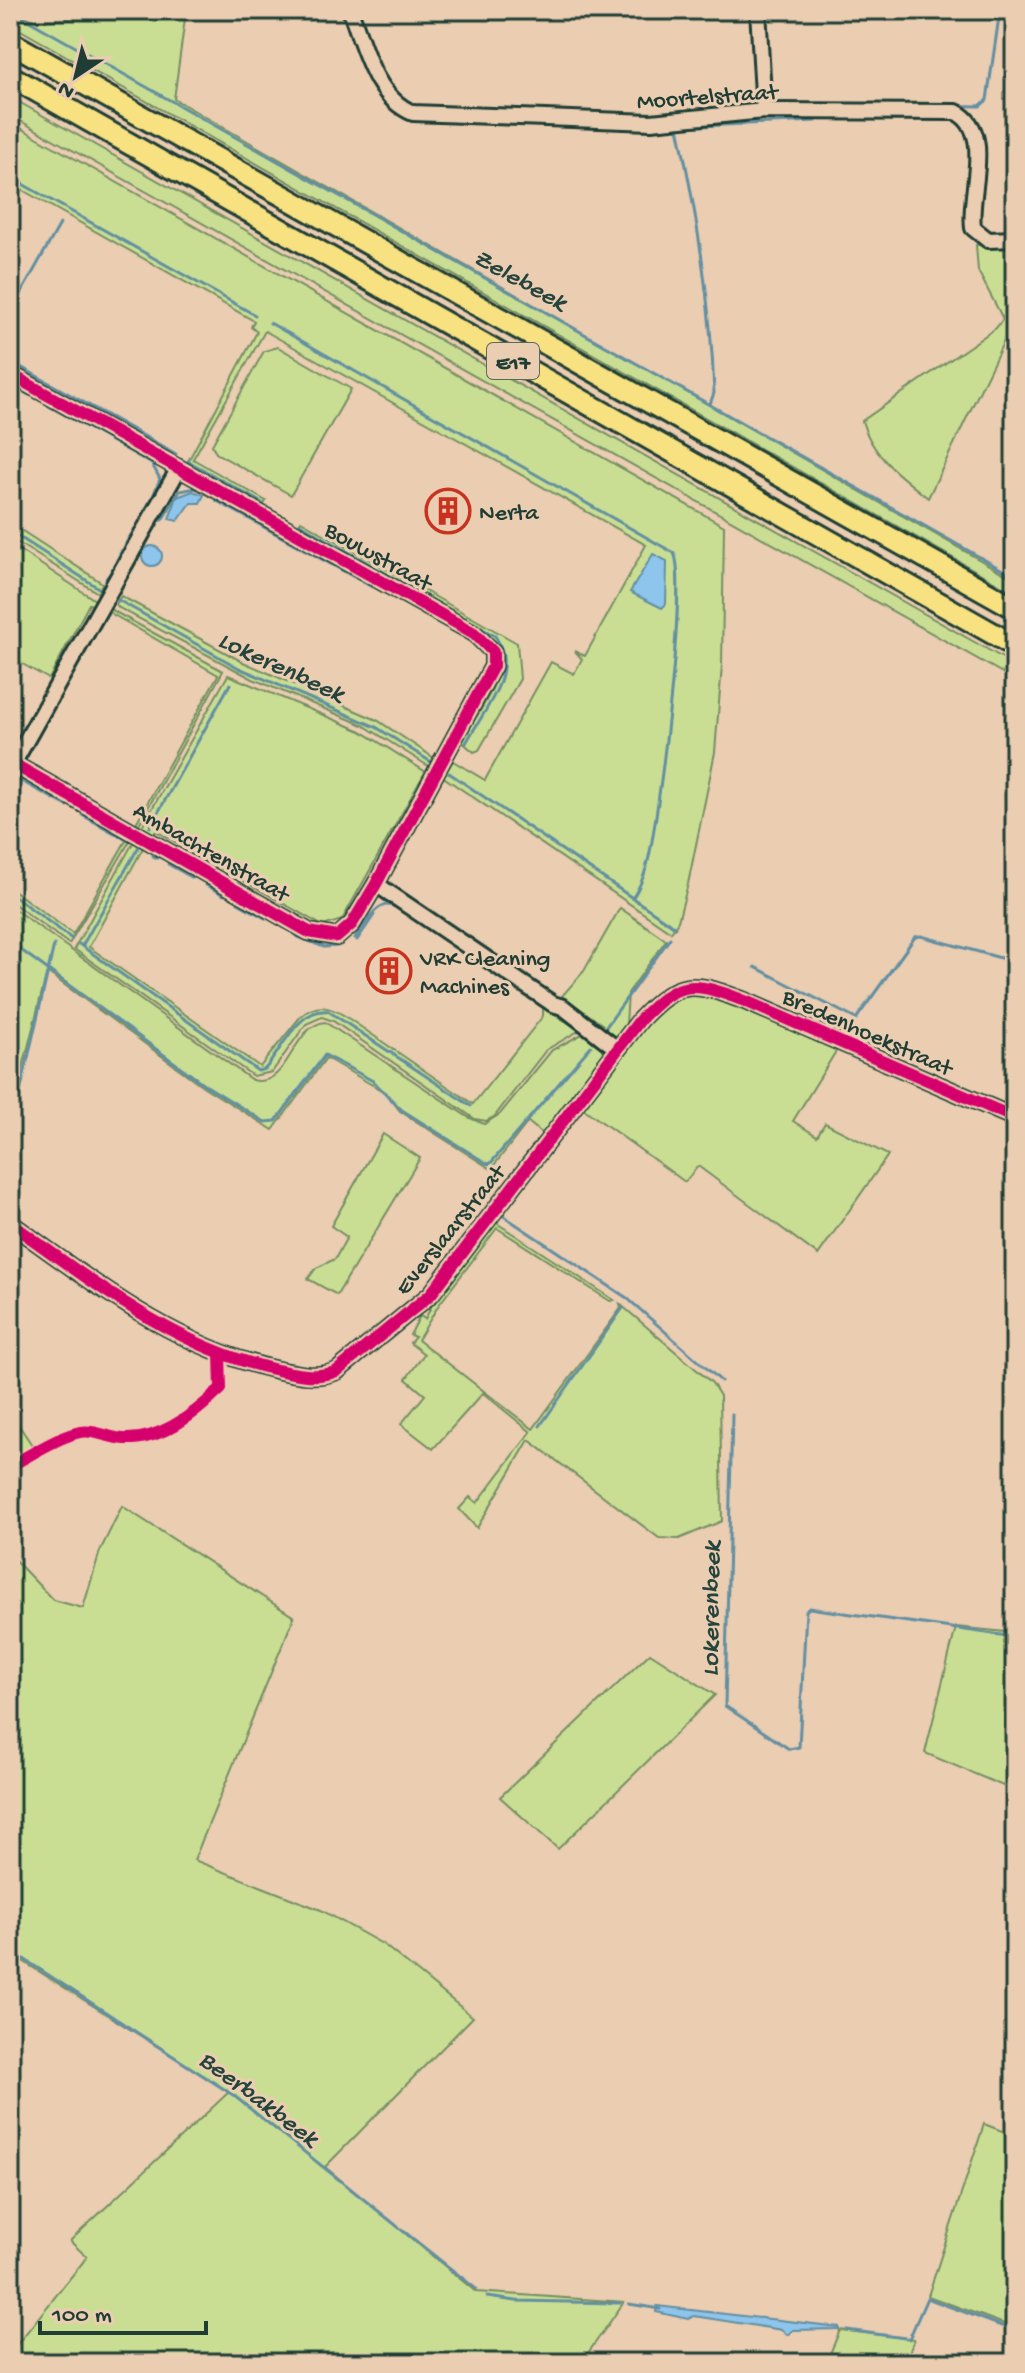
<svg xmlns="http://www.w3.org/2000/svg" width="1025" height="2373" viewBox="0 0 1025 2373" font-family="'Gochi Hand',sans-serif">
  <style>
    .green { fill: #cade93; stroke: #748e64; stroke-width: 2 }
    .water { fill: #8ec5ec; stroke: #628fa2; stroke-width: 2 }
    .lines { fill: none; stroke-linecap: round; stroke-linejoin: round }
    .stream { stroke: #628fa2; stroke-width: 3 }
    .minor-casing { stroke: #1f3d34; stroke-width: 20 }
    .highway-casing { stroke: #1f3d34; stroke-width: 26 }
    .minor { stroke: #ebcdb1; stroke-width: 14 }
    .highway { stroke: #f8e181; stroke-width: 20 }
    .cycleway-casing { stroke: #ebcdb1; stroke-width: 17 }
    .cycleway { stroke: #d6006c; stroke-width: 12 }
    .labels { text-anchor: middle; stroke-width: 6; stroke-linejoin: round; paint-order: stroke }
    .shield { fill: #ebcdb1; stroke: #5c685a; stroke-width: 2 }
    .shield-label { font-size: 22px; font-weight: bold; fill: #1f3d34 }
    .street-label { font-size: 24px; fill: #1f3d34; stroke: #ebcdb1 }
    .poi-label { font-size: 24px; fill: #1f3d34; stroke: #ebcdb1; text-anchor: start }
    .water-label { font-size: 26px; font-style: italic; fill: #25443d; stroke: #ebcdb1 }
  </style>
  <rect width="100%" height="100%" fill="#ebcdb1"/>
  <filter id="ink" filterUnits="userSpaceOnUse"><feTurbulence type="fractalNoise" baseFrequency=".0125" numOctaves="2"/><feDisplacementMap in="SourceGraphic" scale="16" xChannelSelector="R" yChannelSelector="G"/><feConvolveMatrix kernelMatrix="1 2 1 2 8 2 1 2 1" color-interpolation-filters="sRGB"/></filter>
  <g filter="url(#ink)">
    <g class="green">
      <polygon points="10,10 36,21 186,11 174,99 1015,580 1015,593 10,24"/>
      <polygon points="10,97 1015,665 1015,680 10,115"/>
      <polygon points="10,122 724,526 722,665 715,752 688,884 678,921 671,932 442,776 453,761 485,780 551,662 574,674 582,659 575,651 585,656 646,545 265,331 193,459 266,501 262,508 186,465 257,332 251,327 254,321 10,183"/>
      <path d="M1015 243V318L928 498C900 476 872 456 862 421L996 328 1003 319 978 271 976 245Z"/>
      <polygon points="278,347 351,389 291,495 216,453 212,445 264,351"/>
      <path d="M301 521 517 643 520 679 479 750 474 752 461 741C478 712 514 672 491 639L297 527Z"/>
      <polygon points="10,523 102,583 98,593 10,538"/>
      <polygon points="10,544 98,602 95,606 89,604 49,679 10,657"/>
      <polygon points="121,596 243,662 377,720 434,758 429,766 425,764 363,725 253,679 119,608 116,604"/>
      <polygon points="108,608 223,671 137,828 134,827 218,675 107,611"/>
      <polygon points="228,675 361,731 429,774 428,777 424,774 342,920 323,926 156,831 152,837 140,830"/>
      <polygon points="128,837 131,839 69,944 10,901 10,888 73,934"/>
      <path d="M134 841 144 846 89 947 260 1067 301 1016C317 1003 329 1006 345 1016L473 1104 543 1016V1008L580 1030 546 1050 494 1117 486 1121 475 1119 333 1021 322 1017 306 1024 272 1072 253 1076 74 949Z"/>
      <path d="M10 906 252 1080C289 1090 291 1026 325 1022L468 1117 484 1124 500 1114 552 1050 584 1033 592 1039 603 1025 562 996 584 971 620 908 666 940 628 993 626 1025 543 1134 528 1122 491 1169 400 1111 386 1093 326 1058 273 1130 204 1087 47 972 19 1083 10 1096Z"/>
      <path d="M683 992C731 994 794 1030 838 1048L793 1121 817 1136 825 1123 888 1155 818 1255 698 1166 685 1182 581 1107C610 1069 639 1015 683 992Z"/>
      <polygon points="383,1134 420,1158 337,1295 308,1279 316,1268 335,1259 347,1237 331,1226"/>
      <polygon points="495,1222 614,1300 610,1301 497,1228 438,1306 418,1340 533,1429 621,1308 620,1304 712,1383 720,1396 722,1521 679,1539 659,1538 529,1440 477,1528 459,1509 470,1497 477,1503 531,1432 483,1393 433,1449 401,1424 425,1395 406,1379 424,1354 410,1343 415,1337 410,1335 420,1316 425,1319 435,1299"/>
      <polygon points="10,1412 34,1448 10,1460"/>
      <polygon points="122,1506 294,1617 194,1860 321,1910 384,1945 473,2017 325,2167 476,2292 624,2302 581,2363 10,2363 10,2353 87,2257 70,2241 229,2092 10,1953 10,1555 53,1600 83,1608 100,1551"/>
      <polygon points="956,1627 1015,1633 1015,1791 925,1753"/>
      <polygon points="650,1653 715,1695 558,1849 500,1797"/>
      <polygon points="984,2124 1015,2136 1015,2328 928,2296"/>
      <polygon points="840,2330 914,2339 906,2363 826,2363"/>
    </g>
    <g class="water">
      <polygon points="193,491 204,495 200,503 191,503 178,521 169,519 177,497"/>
      <circle cx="152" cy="556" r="10"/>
      <polygon points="653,554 667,561 666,604 662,608 630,592"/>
      <polygon points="657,2306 839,2327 839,2329 793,2330 787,2335 782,2330 694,2316 688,2319 656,2312"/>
    </g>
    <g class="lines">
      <g class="stream">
        <polyline points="10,10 1015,577"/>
        <polyline points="924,105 980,106 987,100 1000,10"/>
        <polyline points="750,106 755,99 753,38"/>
        <polyline points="10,177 255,315"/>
        <polyline points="10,313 60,224"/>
        <path d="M270 323 674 553C688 579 658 826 647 865 644 877 639 888 632 899"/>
        <polyline points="10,361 176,454"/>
        <polyline points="10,384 29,395"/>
        <path d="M710 404 714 393C711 302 697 216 678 127L816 121 817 118"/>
        <polyline points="49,406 152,464 160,479 153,496"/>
        <polyline points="188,461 262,503"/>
        <polyline points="217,501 372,587"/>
        <polyline points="140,520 149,503"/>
        <polyline points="162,520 180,491 196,488 206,493"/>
        <path d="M300 524 495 636C520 672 483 711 466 743"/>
        <polyline points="10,531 100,589"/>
        <polyline points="126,543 136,527"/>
        <polyline points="114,566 122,550"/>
        <polyline points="106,579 109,575"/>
        <polyline points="118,600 239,668 376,727 431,762"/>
        <polyline points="449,773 675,927"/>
        <polyline points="10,775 67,806"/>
        <polyline points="82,815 127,840"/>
        <polyline points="150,827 230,684"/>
        <polyline points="153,856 157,858"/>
        <polyline points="168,864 193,878"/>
        <polyline points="206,885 224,895"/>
        <polyline points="10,893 72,939"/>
        <polyline points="238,903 265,918"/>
        <polyline points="437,935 467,955"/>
        <polyline points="296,936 324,947 337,946"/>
        <path d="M355 938C385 892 386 899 428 929"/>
        <polyline points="357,940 374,915"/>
        <polyline points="10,942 205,1085 265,1122 276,1121 325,1055 373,1081 402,1110 486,1163 490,1164 591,1046"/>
        <path d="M79 944 258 1071 265 1069C282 1049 298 1008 328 1011L471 1106"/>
        <polyline points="82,946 138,848"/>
        <polyline points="755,967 856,1019 915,937 921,936 1015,962"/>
        <polyline points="603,1031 670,938"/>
        <polyline points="10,1109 14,1110 21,1088 54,945"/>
        <polyline points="502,1215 627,1298 721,1381"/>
        <polyline points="732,1414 725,1706 789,1749 799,1747 806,1611 809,1608 1015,1637"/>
        <polyline points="540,1426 623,1308"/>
        <polyline points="10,1950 233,2095 476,2289"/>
        <polyline points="487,2297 516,2301 620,2303"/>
        <polyline points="629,2304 660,2309"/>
        <polyline points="847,2330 905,2338"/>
        <polyline points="909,2339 927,2298 1015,2331"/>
      </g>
      <g class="minor-casing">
        <g id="minor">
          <path d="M350 10C364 46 374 97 413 113L651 122 764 111 956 112C995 132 968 192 973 228L988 240 1015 239"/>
          <polyline points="758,10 764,111"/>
          <polyline points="10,374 474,633 493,652 493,666 376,884 352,924 337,937 309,932 10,762"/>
          <polyline points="13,764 179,468"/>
          <polyline points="376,884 553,1004 563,1007 617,1049"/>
          <path d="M10 1223C93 1282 176 1348 277 1370 297 1374 317 1379 337 1371L431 1294 640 1020C680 977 694 982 745 1001L1015 1118"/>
        </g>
      </g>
      <g class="highway-casing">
        <g id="highway">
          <polyline points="10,42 1015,608"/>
          <polyline points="10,76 1015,646"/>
        </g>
      </g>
      <use href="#minor" class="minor"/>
      <use href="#highway" class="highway"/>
      <g class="cycleway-casing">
        <g id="cycleway">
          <polyline points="10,374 474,633 493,652 493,666 376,884 352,924 337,937 309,932 10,762"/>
          <path d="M10 1223C93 1282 176 1348 277 1370 297 1374 317 1379 337 1371L431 1294 640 1020C680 977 694 982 745 1001L1015 1118"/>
          <path d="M10 1466C31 1455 54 1439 76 1433 94 1428 107 1438 124 1439 161 1441 196 1413 221 1389L220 1353"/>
        </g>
      </g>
      <use href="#cycleway" class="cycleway"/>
    </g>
  </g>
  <defs>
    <g id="building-ring" transform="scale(2.3)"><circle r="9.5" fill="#ebcdb1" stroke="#c8321e" stroke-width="1.5"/><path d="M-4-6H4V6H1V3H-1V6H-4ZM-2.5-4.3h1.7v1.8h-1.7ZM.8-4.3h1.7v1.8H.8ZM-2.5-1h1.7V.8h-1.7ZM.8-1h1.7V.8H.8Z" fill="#c8321e"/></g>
  </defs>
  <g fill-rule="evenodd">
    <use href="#building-ring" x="448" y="511"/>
    <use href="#building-ring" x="389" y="971"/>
  </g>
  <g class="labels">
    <rect class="shield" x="487" y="343" width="52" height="36" rx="6"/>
    <g class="shield-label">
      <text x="513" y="369">E17</text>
    </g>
    <g class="street-label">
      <text transform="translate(707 95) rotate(-4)" y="8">Moortelstraat</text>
      <text transform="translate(379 555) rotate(29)" y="8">Bouwstraat</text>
      <text transform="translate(212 851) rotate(30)" y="8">Ambachtenstraat</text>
      <text transform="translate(868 1031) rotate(24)" y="8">Bredenhoekstraat</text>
      <text transform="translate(449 1229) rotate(-51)" y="8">Everslaarstraat</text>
    </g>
    <g class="poi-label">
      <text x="479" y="519">Nerta</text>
      <text x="420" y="965">VRK Cleaning<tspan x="420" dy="28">Machines</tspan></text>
    </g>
    <g class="water-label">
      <text transform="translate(521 278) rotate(29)" y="9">Zelebeek</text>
      <text transform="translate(282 665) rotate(25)" y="9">Lokerenbeek</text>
      <text transform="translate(709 1609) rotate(-89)" y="9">Lokerenbeek</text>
      <text transform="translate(260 2097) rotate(37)" y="9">Beerbakbeek</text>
    </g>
  </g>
  <rect width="1025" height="2373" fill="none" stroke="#ebcdb1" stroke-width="40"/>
  <rect x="20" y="20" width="985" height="2333" fill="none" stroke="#1f3d34" stroke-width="3" filter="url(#ink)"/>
  <g transform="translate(76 76) rotate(215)" stroke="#ebcdb1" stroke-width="6" paint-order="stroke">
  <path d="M0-6L14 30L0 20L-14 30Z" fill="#1f3d34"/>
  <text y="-12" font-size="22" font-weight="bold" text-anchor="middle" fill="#1f3d34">N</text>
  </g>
  <path d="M40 2321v12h166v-12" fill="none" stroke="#1f3d34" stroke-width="4"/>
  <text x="52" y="2321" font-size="24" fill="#1f3d34" stroke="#ebcdb1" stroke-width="6" paint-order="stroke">100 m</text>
</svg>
